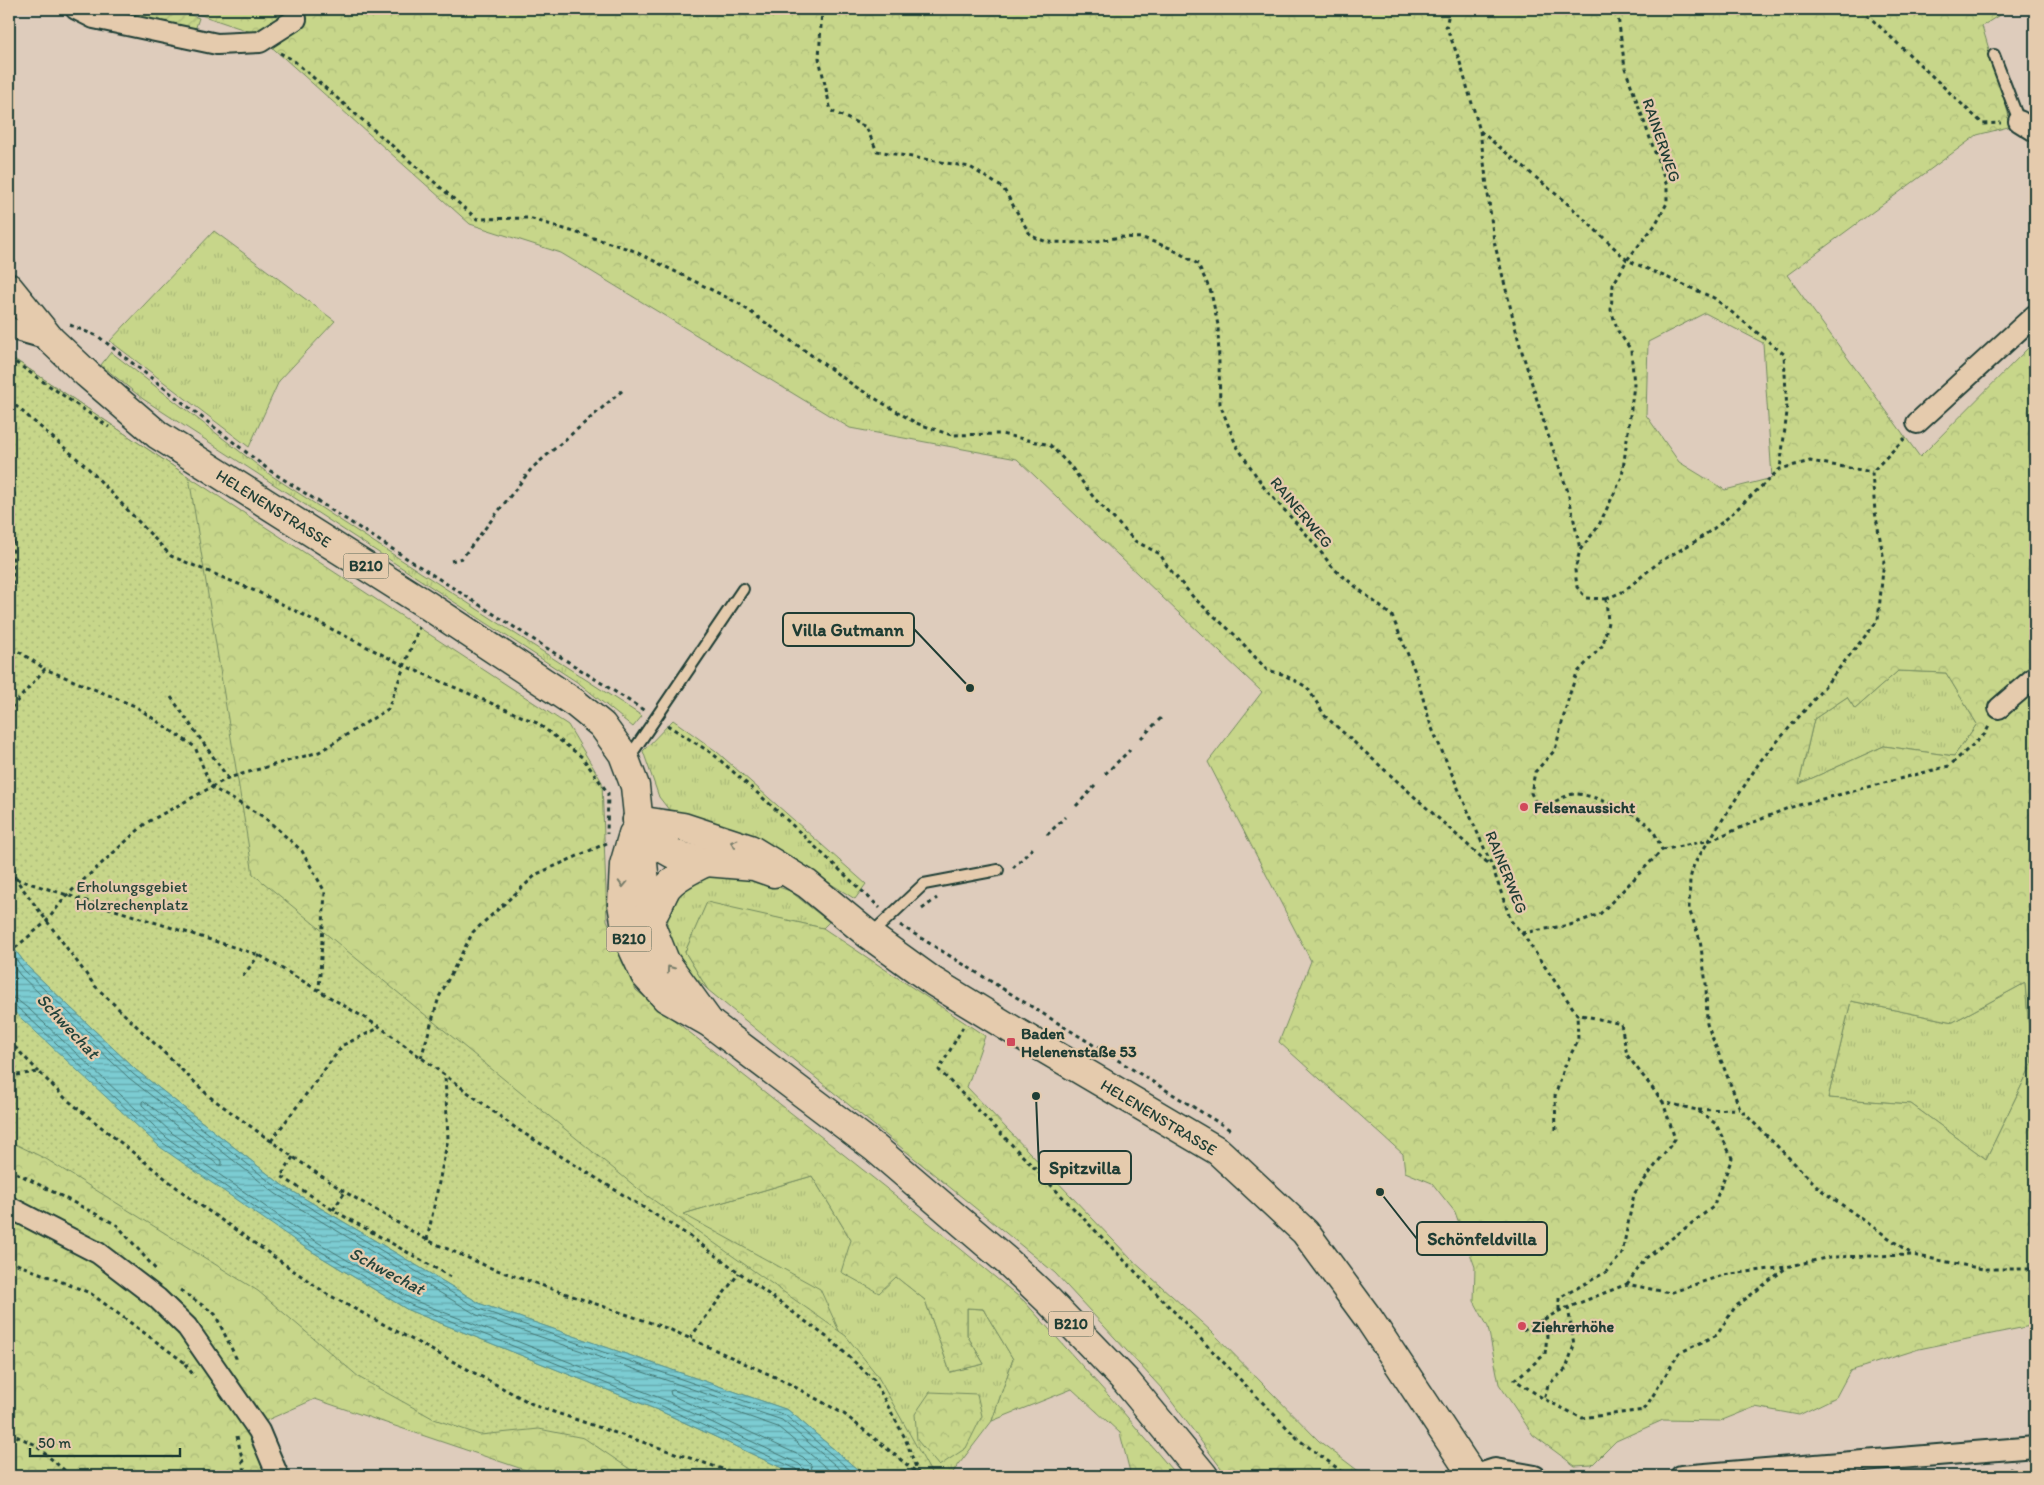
<svg xmlns="http://www.w3.org/2000/svg" width="2044" height="1485" viewBox="0 0 2044 1485" font-family="Itim,sans-serif">
  <style>
    .grass { fill: url(#grass-tufts); stroke: #738a5f }
    .forest { fill: url(#forest-crowns); stroke: #738a5f; fill-rule: evenodd }
    .park { fill: url(#park-dots); stroke: #738a5f }
    .garden { fill: url(#garden-furrows); stroke: #738a5f }
    .water { fill: url(#water-rules); stroke: #569393 }
    .lines { fill: none; stroke-linecap: round; stroke-linejoin: round }
    .shore { stroke: #447673; stroke-width: 1 }
    .lane-casing { stroke: #1f3d34; stroke-width: 14 }
    .street-casing { stroke: #1f3d34; stroke-width: 24 }
    .secondary-casing { stroke: #1f3d34; stroke-width: 31 }
    .primary-casing { stroke: #1f3d34; stroke-width: 31 }
    .path { stroke: #1f3d34; stroke-width: 3; stroke-dasharray: 4 4; stroke-linecap: butt }
    .lane { stroke: #e5cbad; stroke-width: 10 }
    .street { stroke: #e5cbad; stroke-width: 20 }
    .secondary { stroke: #e5cbad; stroke-width: 28 }
    .primary { stroke: #e5cbad; stroke-width: 28 }
    .oneway { stroke: #787d6a }
    .poi-dot { fill: #d1495b; stroke: #e5cbad; stroke-width: 2 }
    .labels { text-anchor: middle; stroke-width: 4.5; stroke-linejoin: round; paint-order: stroke }
    .shield { fill: #e5cbad; stroke: #5a6858; stroke-width: 1 }
    .shield-label { font-size: 15px; font-weight: bold; fill: #1f3d34 }
    .street-label { font-size: 16px; fill: #1f3d34; stroke: #e5cbad }
    .poi-label { font-size: 16px; font-weight: bold; fill: #1f3d34; stroke: #e5cbad; text-anchor: start }
    .park-label { font-size: 16px; fill: #274538; stroke: #e5cbad }
    .water-label { font-size: 18px; font-style: italic; fill: #24443c; stroke: #e5cbad }
    .leader { fill: none; stroke: #1f3d34; stroke-width: 2 }
    .callout-dot { fill: #1f3d34; stroke: #e5cbad; stroke-width: 2 }
    .callout { fill: #e5cbad; stroke: #1f3d34; stroke-width: 2 }
    .callout-label { font-size: 18px; text-anchor: middle; font-weight: bold; fill: #1f3d34 }
  </style>
  <defs>
    <pattern id="grass-tufts" width="24" height="20" patternUnits="userSpaceOnUse" patternTransform="scale(1.25)"><rect width="24" height="20" fill="#c7d68a"/><path d="M3 7l-1-3M5 7V3M7 7l1-3M15 17l-1-3M17 17v-4M19 17l1-3" fill="none" stroke="#aab978"/></pattern>
    <pattern id="forest-crowns" width="20" height="18" patternUnits="userSpaceOnUse" patternTransform="scale(1.25)"><rect width="20" height="18" fill="#c7d68a"/><path d="M2 6a3 3 0 1 1 6 0M12 15a3 3 0 1 1 6 0" fill="none" stroke="#aab978"/></pattern>
    <pattern id="park-dots" width="8" height="8" patternUnits="userSpaceOnUse" patternTransform="scale(1.25)"><rect width="8" height="8" fill="#c7d68a"/><path d="M2 2h.1M6 6h.1" fill="none" stroke="#aab978" stroke-width="1.8" stroke-linecap="round"/></pattern>
    <pattern id="garden-furrows" width="10" height="10" patternUnits="userSpaceOnUse" patternTransform="scale(1.25)"><rect width="10" height="10" fill="#c7d68a"/><path d="M-1 1l2-2M0 10L10 0M9 11l2-2" fill="none" stroke="#aab978"/></pattern>
    <pattern id="water-rules" width="6" height="5" patternUnits="userSpaceOnUse" patternTransform="scale(1.25)"><rect width="6" height="5" fill="#7bccd2"/><path d="M0 2.5h6" fill="none" stroke="#64a7ab"/></pattern>
  </defs>
  <rect width="100%" height="100%" fill="#deccbc"/>
  <filter id="ink" filterUnits="userSpaceOnUse"><feTurbulence type="fractalNoise" baseFrequency=".02" numOctaves="2"/><feDisplacementMap in="SourceGraphic" scale="10" xChannelSelector="R" yChannelSelector="G"/><feConvolveMatrix kernelMatrix="1 2 1 2 8 2 1 2 1" color-interpolation-filters="sRGB"/></filter>
  <g filter="url(#ink)">
    <g class="grass">
      <polygon points="214,231 335,321 279,381 249,447 110,341"/>
      <polygon points="111,352 269,474 642,716 633,727 580,684 143,399 101,365"/>
      <polygon points="1898,671 1946,673 1977,724 1954,756 1884,746 1799,784 1814,719 1847,697 1855,709"/>
      <polygon points="673,720 716,751 866,884 855,899 785,855 673,815 659,797 643,751"/>
      <polygon points="705,874 756,879 790,891 829,922 823,928 707,903 685,952 708,990 678,961 666,933 670,905 690,884"/>
      <polygon points="2025,983 2032,1064 1986,1159 1911,1104 1828,1098 1851,1001 1953,1022"/>
      <polygon points="812,1176 851,1240 925,1300 950,1372 984,1364 967,1335 967,1308 983,1309 1013,1359 992,1421 950,1476 926,1476 683,1214"/>
    </g>
    <g class="forest">
      <path d="M183 9H2009L1982 26 2012 126 1977 135 1787 275 1920 457 2035 341V1325L1919 1349 1850 1371 1836 1397 1799 1415 1755 1407 1720 1421 1663 1420 1616 1441 1592 1465 1575 1466 1533 1435 1499 1384 1488 1327 1474 1301 1475 1267 1455 1212 1432 1183 1405 1172 1403 1154 1279 1042 1311 961 1208 762 1262 692 1017 459 850 428 561 253 470 224 257 34ZM1705 313 1763 343 1772 478 1725 490 1679 462 1646 415 1648 342ZM1898 671 1946 673 1977 724 1954 756 1884 746 1799 784 1814 719 1847 697 1855 709ZM2025 983 2032 1064 1986 1159 1911 1104 1828 1098 1851 1001 1953 1022Z"/>
      <polygon points="17,361 189,477 568,725 602,782 607,920 636,990 906,1204 1024,1301 1117,1405 1177,1476 1131,1476 1120,1433 1072,1389 992,1421 1013,1359 983,1309 967,1308 967,1335 984,1364 950,1372 925,1300 896,1277 879,1293 841,1272 851,1240 812,1176 683,1214 820,1289 855,1366 865,1476 788,1410 9,942 9,492"/>
      <polygon points="707,902 823,928 985,1036 967,1087 1132,1260 1211,1331 1319,1441 1365,1476 1227,1476 1163,1390 1055,1273 708,990 685,952"/>
      <polygon points="9,1007 23,1018 660,1411 799,1476 543,1476 315,1399 249,1428 271,1476 9,1476"/>
      <polygon points="930,1392 977,1394 982,1416 966,1448 939,1466 917,1440 915,1414"/>
    </g>
    <g class="park">
      <polygon points="9,359 17,361 189,477 253,874 642,1192 846,1336 877,1375 933,1476 865,1476 788,1410 481,1304 282,1185 136,1070 28,967 9,942"/>
      <polygon points="9,1007 303,1246 408,1310 660,1411 799,1476 640,1476 584,1438 539,1429 480,1435 434,1419 360,1378 258,1291 46,1159 9,1141"/>
    </g>
    <polygon class="garden" points="115,9 173,9 199,18 194,33"/>
    <polygon class="water" points="9,942 28,967 136,1070 282,1185 481,1304 788,1410 865,1476 799,1476 660,1411 408,1310 303,1246 160,1147 9,1007"/>
    <g class="lines">
      <g class="shore">
        <polyline points="9,950 24,970 133,1074 279,1189 479,1309 785,1415 857,1476"/>
        <polyline points="9,960 20,975 129,1078 276,1194 477,1315 782,1420 848,1476"/>
        <polyline points="9,997 16,999 30,1010 167,1138 309,1237 413,1300 665,1400 799,1464 804,1469 806,1476"/>
        <polyline points="9,1003 13,1004 26,1015 163,1143 305,1242 411,1305 662,1406 796,1469 799,1476"/>
        <polygon points="144,1101 222,1161 222,1165 219,1165 172,1133 142,1105 142,1102"/>
        <polyline points="813,1476 811,1465 803,1457 671,1395 670,1391 673,1390 778,1427 836,1476"/>
      </g>
      <g class="lane-casing">
        <g id="lane">
          <polyline points="1994,55 2019,121"/>
          <polyline points="628,759 743,589"/>
          <polyline points="870,935 924,884 998,870"/>
        </g>
      </g>
      <g class="street-casing">
        <g id="street">
          <polyline points="76,9 94,18 217,44 260,42 296,19"/>
          <polyline points="2019,121 2035,131"/>
          <polyline points="9,328 51,340"/>
          <polyline points="1917,423 2035,315"/>
          <polyline points="1999,708 2035,677"/>
          <polyline points="9,1207 98,1253 157,1298 187,1327 259,1431 278,1476"/>
          <polyline points="1473,1476 1495,1469 1535,1476"/>
          <polyline points="1681,1476 2035,1447"/>
        </g>
      </g>
      <g class="secondary-casing">
        <g id="secondary">
          <polyline points="637,820 683,827 750,849 807,884 869,935 934,982 1016,1032 1218,1151 1305,1232 1369,1319 1473,1476"/>
          <polyline points="637,820 657,845 673,854 706,862 754,866 774,873"/>
          <path d="M649 921C657 911 660 900 666 889 674 877 693 869 706 862"/>
        </g>
      </g>
      <g class="primary-casing">
        <g id="primary">
          <polyline points="9,288 51,340 87,374 158,435 427,605 575,703 602,725 623,754 635,786 649,921 665,961 710,1023"/>
          <polyline points="633,834 624,865 622,904 628,938 645,975 666,998 710,1023 875,1148 1008,1262 1049,1301 1126,1381 1204,1476"/>
        </g>
      </g>
      <g class="path">
        <polyline points="822,9 819,58 831,111 866,127 877,151 970,167 1003,188 1031,236 1047,242 1086,243 1121,237 1143,238 1170,248 1198,264 1211,292 1218,325 1220,404 1236,445 1265,489 1309,537 1334,569 1392,616 1416,674 1431,726 1492,866 1511,921 1522,933 1577,1014 1621,1024 1627,1055 1663,1102 1697,1110 1716,1124 1732,1158 1713,1207 1646,1258 1627,1284"/>
        <polyline points="1450,9 1446,26 1459,59 1480,131 1494,241 1519,342 1547,432 1568,492 1580,549"/>
        <polyline points="1861,9 1983,124 2001,123"/>
        <polyline points="280,53 293,60 477,219 529,218 632,250 738,303 856,387 916,423 951,435 1001,434 1050,445 1072,468 1094,498 1135,541 1160,554 1167,566 1194,598 1235,635 1267,670 1282,674 1307,687 1325,716 1490,865"/>
        <polyline points="1480,131 1569,205 1627,260 1714,298 1784,354 1787,412 1780,469"/>
        <polyline points="9,252 16,265"/>
        <polyline points="70,325 99,337 269,470 645,711"/>
        <polyline points="9,358 109,427"/>
        <polyline points="9,400 88,468 171,556 260,593 403,665 537,723 582,757 608,793 607,834"/>
        <polyline points="1905,438 1872,472 1875,512 1884,560 1878,620 1812,702 1761,760 1694,864 1690,879 1689,909 1700,940 1706,984 1707,1024 1740,1109 1821,1190 1913,1255"/>
        <polyline points="9,453 12,467 14,495 9,834 15,877"/>
        <polyline points="451,561 462,558 532,468 623,390"/>
        <polyline points="1606,599 1586,598 1577,587 1575,570 1580,550 1598,527 1622,477 1634,385 1631,350 1618,331 1611,310 1613,285 1627,260 1655,225 1667,203 1667,186 1625,68 1617,9"/>
        <polyline points="1606,599 1624,591 1659,562 1696,541 1724,521 1780,469 1810,461 1872,472"/>
        <polyline points="12,647 45,669"/>
        <polyline points="171,697 228,778"/>
        <polyline points="11,708 45,669 135,706 195,747 211,787 264,817 302,851 325,892 319,990"/>
        <polyline points="667,725 713,754 772,806 880,908"/>
        <polyline points="1141,738 1162,717"/>
        <polyline points="1105,774 1130,750"/>
        <polyline points="1076,806 1095,786"/>
        <polyline points="1047,835 1065,817"/>
        <polyline points="1662,850 1711,840 1788,808 1949,766 1985,734 1990,724"/>
        <polyline points="1013,868 1035,846"/>
        <polyline points="9,870 95,986 210,1097 293,1157 345,1192 427,1240 491,1268 669,1329 784,1381 844,1414 921,1476"/>
        <polyline points="16,879 259,955 380,1027 517,1129 691,1237 832,1341 874,1380 905,1438 918,1473"/>
        <polyline points="922,909 937,898"/>
        <polyline points="900,925 1232,1131"/>
        <path d="M1522 933 1570 925 1600 914 1662 850C1659 843 1656 835 1652 829 1641 815 1593 794 1576 794 1561 794 1552 809 1536 803L1531 793 1535 772 1555 750 1569 696 1577 673 1603 645 1608 622 1606 599"/>
        <polyline points="9,953 46,922 67,895 146,823 228,778 319,752 388,709 419,627"/>
        <polyline points="243,976 259,955"/>
        <polyline points="963,1027 939,1070 1299,1440 1348,1476"/>
        <polyline points="9,1041 39,1072"/>
        <polyline points="421,1058 439,997 473,932 537,874 607,843"/>
        <polyline points="9,1076 39,1072 65,1098 190,1198 327,1294 536,1406 743,1476"/>
        <polyline points="1698,1110 1740,1109"/>
        <polyline points="1556,1130 1555,1096 1565,1066 1578,1040 1577,1014"/>
        <polyline points="271,1141 343,1045 379,1028"/>
        <polyline points="293,1157 281,1176 333,1210 451,1277"/>
        <polyline points="9,1169 117,1225 158,1272"/>
        <polyline points="333,1210 345,1192"/>
        <polyline points="427,1240 448,1139 445,1076"/>
        <polyline points="9,1261 90,1293 188,1365"/>
        <polyline points="180,1290 215,1314 236,1358 236,1363"/>
        <polyline points="1568,1307 1574,1345 1566,1369 1548,1385 1544,1399 1582,1418 1644,1410 1679,1353 1717,1335 1735,1307 1786,1268"/>
        <polyline points="1559,1310 1559,1298 1606,1272 1622,1254 1634,1194 1675,1139 1663,1102"/>
        <polyline points="1541,1319 1547,1336 1545,1354 1515,1380 1544,1399"/>
        <polyline points="1523,1331 1559,1311 1627,1284 1670,1293 1723,1275 1786,1267 1830,1257 1913,1255 1983,1269 2035,1269"/>
        <polyline points="690,1338 739,1273"/>
        <polyline points="185,1364 195,1377"/>
        <polyline points="9,1433 34,1444 71,1476"/>
        <polyline points="237,1436 246,1476"/>
        <polyline points="2007,1476 2011,1468"/>
      </g>
      <use href="#lane" class="lane"/>
      <use href="#street" class="street"/>
      <use href="#secondary" class="secondary"/>
      <use href="#primary" class="primary"/>
    </g>
    <defs><path id="oneway-chevron" d="M-2-3.5L2.5 0L-2 3.5" fill="none" stroke-width="1.6" stroke-linecap="round" stroke-linejoin="round" transform="scale(1.25)"/></defs>
    <g class="oneway">
      <use href="#oneway-chevron" transform="translate(734 843) rotate(-162)"/>
      <use href="#oneway-chevron" transform="translate(623 884) rotate(92)"/>
      <use href="#oneway-chevron" transform="translate(670 969) rotate(-125)"/>
    </g>
  </g>
  <g class="poi-dot">
    <circle cx="1524" cy="807" r="5"/>
    <rect x="1006" y="1037" width="10" height="10" rx="2.5"/>
    <circle cx="1522" cy="1326" r="5"/>
  </g>
  <g class="labels">
    <g class="shield">
      <rect x="343.5" y="553.5" width="45" height="25" rx="4"/>
      <rect x="606.5" y="926.5" width="45" height="25" rx="4"/>
      <rect x="1048.5" y="1311.5" width="45" height="25" rx="4"/>
    </g>
    <g class="shield-label">
      <text x="366" y="571">B210</text>
      <text x="629" y="944">B210</text>
      <text x="1071" y="1329">B210</text>
    </g>
    <g class="street-label">
      <text transform="translate(1662 140) rotate(71)" y="6">RAINERWEG</text>
      <text transform="translate(274 508) rotate(32)" y="6">HELENENSTRASSE</text>
      <text transform="translate(1302 512) rotate(50)" y="6">RAINERWEG</text>
      <text transform="translate(1507 872) rotate(68)" y="6">RAINERWEG</text>
      <text transform="translate(1159 1117) rotate(31)" y="6">HELENENSTRASSE</text>
    </g>
    <g class="poi-label">
      <text x="1534" y="813">Felsenaussicht</text>
      <text x="1021" y="1039">Baden<tspan x="1021" dy="18">Helenenstaße 53</tspan></text>
      <text x="1532" y="1332">Ziehrerhöhe</text>
    </g>
    <g class="park-label">
      <text x="132" y="892">Erholungsgebiet<tspan x="132" dy="18">Holzrechenplatz</tspan></text>
    </g>
    <g class="water-label">
      <text transform="translate(68 1026) rotate(47)" y="6">Schwechat</text>
      <text transform="translate(387 1271) rotate(28)" y="6">Schwechat</text>
    </g>
  </g>
  <path class="leader" d="M970 688L914 629M1036 1096L1039 1168M1380 1192L1417 1239"/>
  <g class="callout-dot">
    <circle cx="970" cy="688" r="5"/>
    <circle cx="1036" cy="1096" r="5"/>
    <circle cx="1380" cy="1192" r="5"/>
  </g>
  <g class="callout">
    <rect x="783" y="613" width="131" height="33" rx="5"/>
    <rect x="1039" y="1151" width="92" height="33" rx="5"/>
    <rect x="1417" y="1222" width="130" height="33" rx="5"/>
  </g>
  <g class="callout-label">
    <text x="848" y="636">Villa Gutmann</text>
    <text x="1085" y="1174">Spitzvilla</text>
    <text x="1482" y="1245">Schönfeldvilla</text>
  </g>
  <rect width="2044" height="1485" fill="none" stroke="#e5cbad" stroke-width="30"/>
  <rect x="15" y="15" width="2014" height="1455" fill="none" stroke="#1f3d34" stroke-width="2" filter="url(#ink)"/>
  <path d="M30 1448v8h150v-8" fill="none" stroke="#1f3d34" stroke-width="2.5"/>
  <text x="38" y="1448" font-size="15" fill="#1f3d34" stroke="#e5cbad" stroke-width="4" paint-order="stroke">50 m</text>
</svg>
